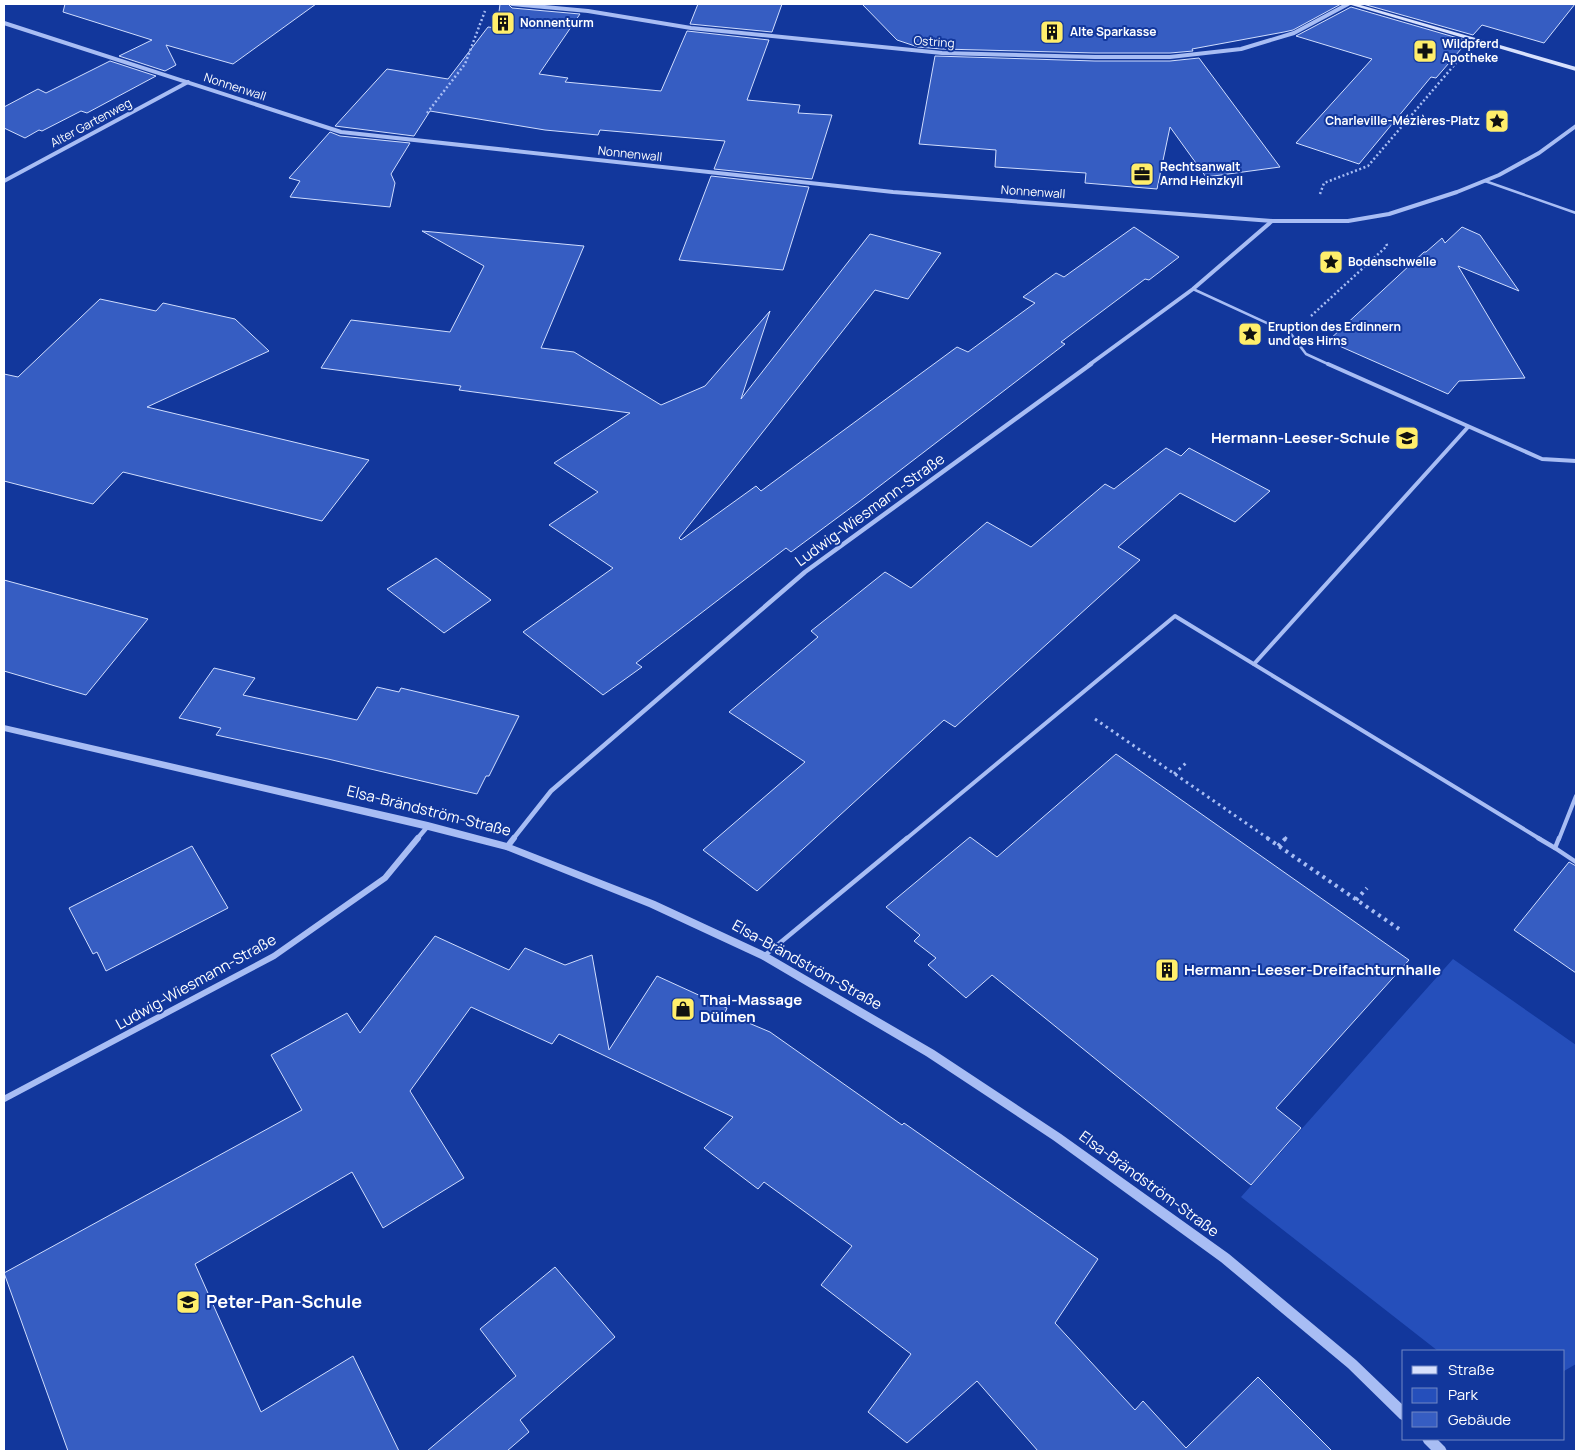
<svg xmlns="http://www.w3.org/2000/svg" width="1580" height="1455" viewBox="0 0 1580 1455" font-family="Manrope,sans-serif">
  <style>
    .green { fill: #254fbb }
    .building { fill: #365dc2; stroke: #d0ddfe }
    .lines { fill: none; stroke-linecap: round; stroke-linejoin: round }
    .path-far2 { stroke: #a8bdf4; stroke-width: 2.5; stroke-dasharray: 2 2.5; stroke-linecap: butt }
    .path-far1 { stroke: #a8bdf4; stroke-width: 3; stroke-dasharray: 2.5 4; stroke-linecap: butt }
    .path { stroke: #a8bdf4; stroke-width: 4; stroke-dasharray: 3 4.5; stroke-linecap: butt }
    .service-far2 { stroke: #a8bdf4; stroke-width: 2.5 }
    .service-far1 { stroke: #a8bdf4; stroke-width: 4 }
    .service { stroke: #a8bdf4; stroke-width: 4.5 }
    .minor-far2 { stroke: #a8bdf4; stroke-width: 4 }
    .minor-far1 { stroke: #a8bdf4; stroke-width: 4.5 }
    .minor { stroke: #a8bdf4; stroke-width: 6 }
    .tertiary { fill: #a8bdf4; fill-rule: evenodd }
    .secondary { fill: #d8e1fd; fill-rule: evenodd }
    .labels { text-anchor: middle; stroke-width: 4; stroke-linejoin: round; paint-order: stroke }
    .far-poi-label { font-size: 12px; font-weight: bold; fill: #fff; stroke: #12379c; text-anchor: start }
    .far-street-label { font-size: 12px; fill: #fff; stroke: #12379c }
    .poi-label { font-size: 15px; font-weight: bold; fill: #fff; stroke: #12379c; text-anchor: start }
    .street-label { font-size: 15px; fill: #fff; stroke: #12379c }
    .near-poi-label { font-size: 18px; font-weight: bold; fill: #fff; stroke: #12379c; text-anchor: start }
  </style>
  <rect width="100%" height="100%" fill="#12379c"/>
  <polygon class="green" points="1453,959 1576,1045 1576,1364 1564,1371 1564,1351 1438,1351 1241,1197"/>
  <g class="building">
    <polygon points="65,4 316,4 233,64 166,45 176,65 165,71 119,56 152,40 63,12"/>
    <polygon points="500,4 508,4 512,8 580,14 539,74 568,78 565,82 661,91 687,31 769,40 747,100 800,105 798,113 832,115 812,179 714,169 725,141 600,130 598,135 545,130 430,111 414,136 335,126 387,69 448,79 488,27 497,28"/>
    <polygon points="698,4 782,4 772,32 690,24"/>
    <polygon points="862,4 1341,4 1293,30 1284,32 1192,49 1193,51 1170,53 1095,53 942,49 918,47 897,40"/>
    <polygon points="1363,4 1575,4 1544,43 1482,25 1473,35"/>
    <polygon points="1351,7 1468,41 1436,78 1431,77 1359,164 1296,143 1372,59 1296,36"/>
    <polygon points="935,56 1095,61 1170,61 1199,58 1280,167 1206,177 1170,127 1157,189 1085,183 1086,173 995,167 996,150 919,144"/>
    <polygon points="110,61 156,76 87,113 81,111 42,131 39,130 25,138 4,128 4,107 38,89 46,93"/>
    <polygon points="330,132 340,136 410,143 391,174 395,183 390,207 290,197 300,181 289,178"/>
    <polygon points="711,176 809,187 783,270 679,260"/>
    <polygon points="1134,227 1179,257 1149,280 1145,279 1061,342 1065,344 860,501 791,552 786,548 636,663 642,667 603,695 523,632 613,568 549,525 598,492 554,463 630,413 459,390 461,386 321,368 351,320 450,332 484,266 422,231 584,246 541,348 574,352 661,405 705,386 770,311 741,399 870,234 941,253 908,299 875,290 679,538 681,540 756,486 761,491 957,347 968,352 1035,303 1023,297 1056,273 1064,277"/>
    <polygon points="1462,227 1480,235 1519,291 1458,266 1525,378 1459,381 1448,394 1328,341 1424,252 1426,252 1442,238 1445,243"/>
    <polygon points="100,299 156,311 163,303 235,319 269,351 147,407 369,460 322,521 123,472 93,504 4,481 4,374 18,377"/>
    <polygon points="1166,448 1181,456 1189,448 1270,491 1235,522 1180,493 1118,547 1140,560 955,727 944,720 757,891 703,850 805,762 729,712 818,637 811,631 885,572 911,588 987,522 1031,547 1105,484 1114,489"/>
    <polygon points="436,558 491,600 444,633 387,589"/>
    <polygon points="4,580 148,619 86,695 4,671"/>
    <polygon points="214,668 255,678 243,695 357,720 377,687 399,692 401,688 519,716 489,776 486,776 477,794 328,759 216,735 221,728 179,718"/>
    <polygon points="1116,754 1409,960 1276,1108 1301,1128 1251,1185 992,975 966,998 928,965 936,958 914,941 920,935 886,907 970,837 997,857"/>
    <polygon points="192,846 228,908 106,971 97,952 93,954 69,908"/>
    <polygon points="1569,862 1576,866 1576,973 1514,930"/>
    <polygon points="435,936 509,970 525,948 565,965 592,955 609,1050 657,976 727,1008 725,1013 770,1032 902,1125 904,1123 1098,1259 1055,1323 1135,1410 1143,1401 1186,1448 1258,1377 1332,1451 1038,1451 977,1381 907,1443 868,1412 911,1354 821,1285 852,1246 764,1182 758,1189 704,1148 733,1117 559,1034 552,1044 471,1007 410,1091 464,1178 383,1228 352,1172 195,1264 261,1412 353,1356 399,1451 68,1451 4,1273 302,1110 271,1055 347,1013 360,1033"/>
    <polygon points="555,1267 615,1337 520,1420 529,1432 507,1451 427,1451 516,1376 480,1329"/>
  </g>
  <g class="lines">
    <g class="path-far2">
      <polyline points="427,113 465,64 485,11"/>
      <polyline points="1320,194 1324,183 1368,166 1456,63"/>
      <polyline points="1311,316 1387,246 1386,242"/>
    </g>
    <g class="path-far1">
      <polyline points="1095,719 1269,839"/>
      <polyline points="1174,774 1186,763"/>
      <polyline points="1285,839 1289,834"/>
    </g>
    <g class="path">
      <polyline points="1267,838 1399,929"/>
      <polyline points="1278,846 1286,838"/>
      <polyline points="1356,900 1367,888"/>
    </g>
    <g class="service-far2">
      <polyline points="1485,181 1576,213"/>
      <polyline points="1193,289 1291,334 1306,354 1330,365"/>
    </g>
    <g class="service-far1">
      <polyline points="1328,364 1542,459 1576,461"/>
      <polyline points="1254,664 1468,427"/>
      <polyline points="906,839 1175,616 1540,839"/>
      <polyline points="1559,839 1576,796"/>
    </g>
    <g class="service">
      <polyline points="1538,838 1555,848"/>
      <polyline points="1559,838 1555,848 1576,862"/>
      <polyline points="764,956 907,838"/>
    </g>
    <g class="minor-far2">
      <polyline points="512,4 588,11 691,28 942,53 1095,57 1170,57 1241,49 1294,33 1348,4"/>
      <polyline points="4,23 341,132 893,192 1272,221 1348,221 1389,214 1457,192 1499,175 1539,153 1576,126"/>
      <polyline points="4,181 188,82"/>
      <polyline points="1089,365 1193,289 1272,221"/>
    </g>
    <g class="minor-far1">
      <polyline points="417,839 428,826"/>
      <polyline points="513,839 551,791 805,572 1091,364"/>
    </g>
    <g class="minor">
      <polyline points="507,847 514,838"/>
      <polyline points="4,1099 274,956 385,878 418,838"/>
    </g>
    <g class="tertiary">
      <polygon points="4,725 428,822 507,843 655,901 767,953 934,1050 1061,1134 1229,1254 1356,1360 1404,1406 1404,1421 1400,1419 1348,1368 1221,1262 1053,1140 926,1056 761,959 649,907 506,850 428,830 4,731"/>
      <polygon points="1422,1439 1437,1439 1445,1447 1447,1451 1432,1451 1424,1443"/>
    </g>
    <polygon class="secondary" points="1348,4 1357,4 1576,67 1576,71"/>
  </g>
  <defs>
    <g id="building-square" transform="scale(1.25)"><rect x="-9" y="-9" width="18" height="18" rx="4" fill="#ffee6b" stroke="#12379c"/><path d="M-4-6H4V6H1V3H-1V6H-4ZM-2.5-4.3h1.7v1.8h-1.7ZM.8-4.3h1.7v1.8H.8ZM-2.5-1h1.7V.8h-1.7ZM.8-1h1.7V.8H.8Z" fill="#111"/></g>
    <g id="pharmacy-square" transform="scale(1.25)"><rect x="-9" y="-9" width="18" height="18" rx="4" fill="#ffee6b" stroke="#12379c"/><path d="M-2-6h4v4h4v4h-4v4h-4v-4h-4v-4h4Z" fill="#111"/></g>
    <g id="sight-square" transform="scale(1.25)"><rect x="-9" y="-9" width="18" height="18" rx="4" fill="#ffee6b" stroke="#12379c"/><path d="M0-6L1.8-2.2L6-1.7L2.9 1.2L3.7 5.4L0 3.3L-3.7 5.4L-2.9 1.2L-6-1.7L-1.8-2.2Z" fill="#111"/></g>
    <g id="office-square" transform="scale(1.25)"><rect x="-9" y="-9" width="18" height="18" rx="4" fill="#ffee6b" stroke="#12379c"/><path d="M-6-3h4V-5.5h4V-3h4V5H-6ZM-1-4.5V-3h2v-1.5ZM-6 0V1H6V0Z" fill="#111"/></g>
    <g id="school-square" transform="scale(1.25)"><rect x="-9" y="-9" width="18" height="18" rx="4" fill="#ffee6b" stroke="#12379c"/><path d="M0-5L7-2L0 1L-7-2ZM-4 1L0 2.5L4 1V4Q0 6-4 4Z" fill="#111"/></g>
    <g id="shop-square" transform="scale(1.25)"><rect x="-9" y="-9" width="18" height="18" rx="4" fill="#ffee6b" stroke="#12379c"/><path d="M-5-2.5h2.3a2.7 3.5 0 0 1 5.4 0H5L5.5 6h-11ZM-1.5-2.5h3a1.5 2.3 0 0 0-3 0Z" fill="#111"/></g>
  </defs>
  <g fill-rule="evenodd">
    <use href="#building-square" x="503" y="23"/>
    <use href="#building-square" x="1052" y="32"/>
    <use href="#pharmacy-square" x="1425" y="51"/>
    <use href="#sight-square" x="1497" y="121"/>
    <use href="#office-square" x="1142" y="174"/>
    <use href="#sight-square" x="1331" y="262"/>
    <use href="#sight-square" x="1250" y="334"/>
    <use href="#school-square" x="1407" y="438"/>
    <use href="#building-square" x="1167" y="970"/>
    <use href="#shop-square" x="683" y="1009"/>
    <use href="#school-square" x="188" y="1302"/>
  </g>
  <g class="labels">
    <g class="far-poi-label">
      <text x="520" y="27">Nonnenturm</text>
      <text x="1070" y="36">Alte Sparkasse</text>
      <text x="1442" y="48">Wildpferd<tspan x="1442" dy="14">Apotheke</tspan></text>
      <text x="1480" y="125" text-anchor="end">Charleville-Mézières-Platz</text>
      <text x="1160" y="171">Rechtsanwalt<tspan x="1160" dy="14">Arnd Heinzkyll</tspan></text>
      <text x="1348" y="266">Bodenschwelle</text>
      <text x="1268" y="331">Eruption des Erdinnern<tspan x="1268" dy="14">und des Hirns</tspan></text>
    </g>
    <g class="far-street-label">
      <text transform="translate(934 42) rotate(4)" y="4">Ostring</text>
      <text transform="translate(235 87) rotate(18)" y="4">Nonnenwall</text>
      <text transform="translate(91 123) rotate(-28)" y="4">Alter Gartenweg</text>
      <text transform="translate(630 154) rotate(6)" y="4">Nonnenwall</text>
      <text transform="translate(1033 192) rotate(4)" y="4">Nonnenwall</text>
    </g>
    <g class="poi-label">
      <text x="1390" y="443" text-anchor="end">Hermann-Leeser-Schule</text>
      <text x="1184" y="975">Hermann-Leeser-Dreifachturnhalle</text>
      <text x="700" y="1005">Thai-Massage<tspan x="700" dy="17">Dülmen</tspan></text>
    </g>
    <g class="street-label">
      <text transform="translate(870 510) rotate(-36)" y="5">Ludwig-Wiesmann-Straße</text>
      <text transform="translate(429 811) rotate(14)" y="5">Elsa-Brändström-Straße</text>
      <text transform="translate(807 965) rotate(29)" y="5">Elsa-Brändström-Straße</text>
      <text transform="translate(196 982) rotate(-29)" y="5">Ludwig-Wiesmann-Straße</text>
      <text transform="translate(1149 1184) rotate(36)" y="5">Elsa-Brändström-Straße</text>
    </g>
    <g class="near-poi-label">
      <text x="206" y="1308">Peter-Pan-Schule</text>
    </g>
  </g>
  <rect width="1580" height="1455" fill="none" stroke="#ffffff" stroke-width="10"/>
  <rect x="1402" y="1350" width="162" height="90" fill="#12379c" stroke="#7187c4"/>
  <rect x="1412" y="1366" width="25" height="8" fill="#d8e1fd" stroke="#7187c4"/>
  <text x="1448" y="1375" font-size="15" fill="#ffffff">Straße</text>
  <rect x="1412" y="1388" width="25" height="15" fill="#254fbb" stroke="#7187c4"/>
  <text x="1448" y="1400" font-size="15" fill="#ffffff">Park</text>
  <rect x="1412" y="1412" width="25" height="15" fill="#365dc2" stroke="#7187c4"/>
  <text x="1448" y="1425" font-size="15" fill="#ffffff">Gebäude</text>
</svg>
